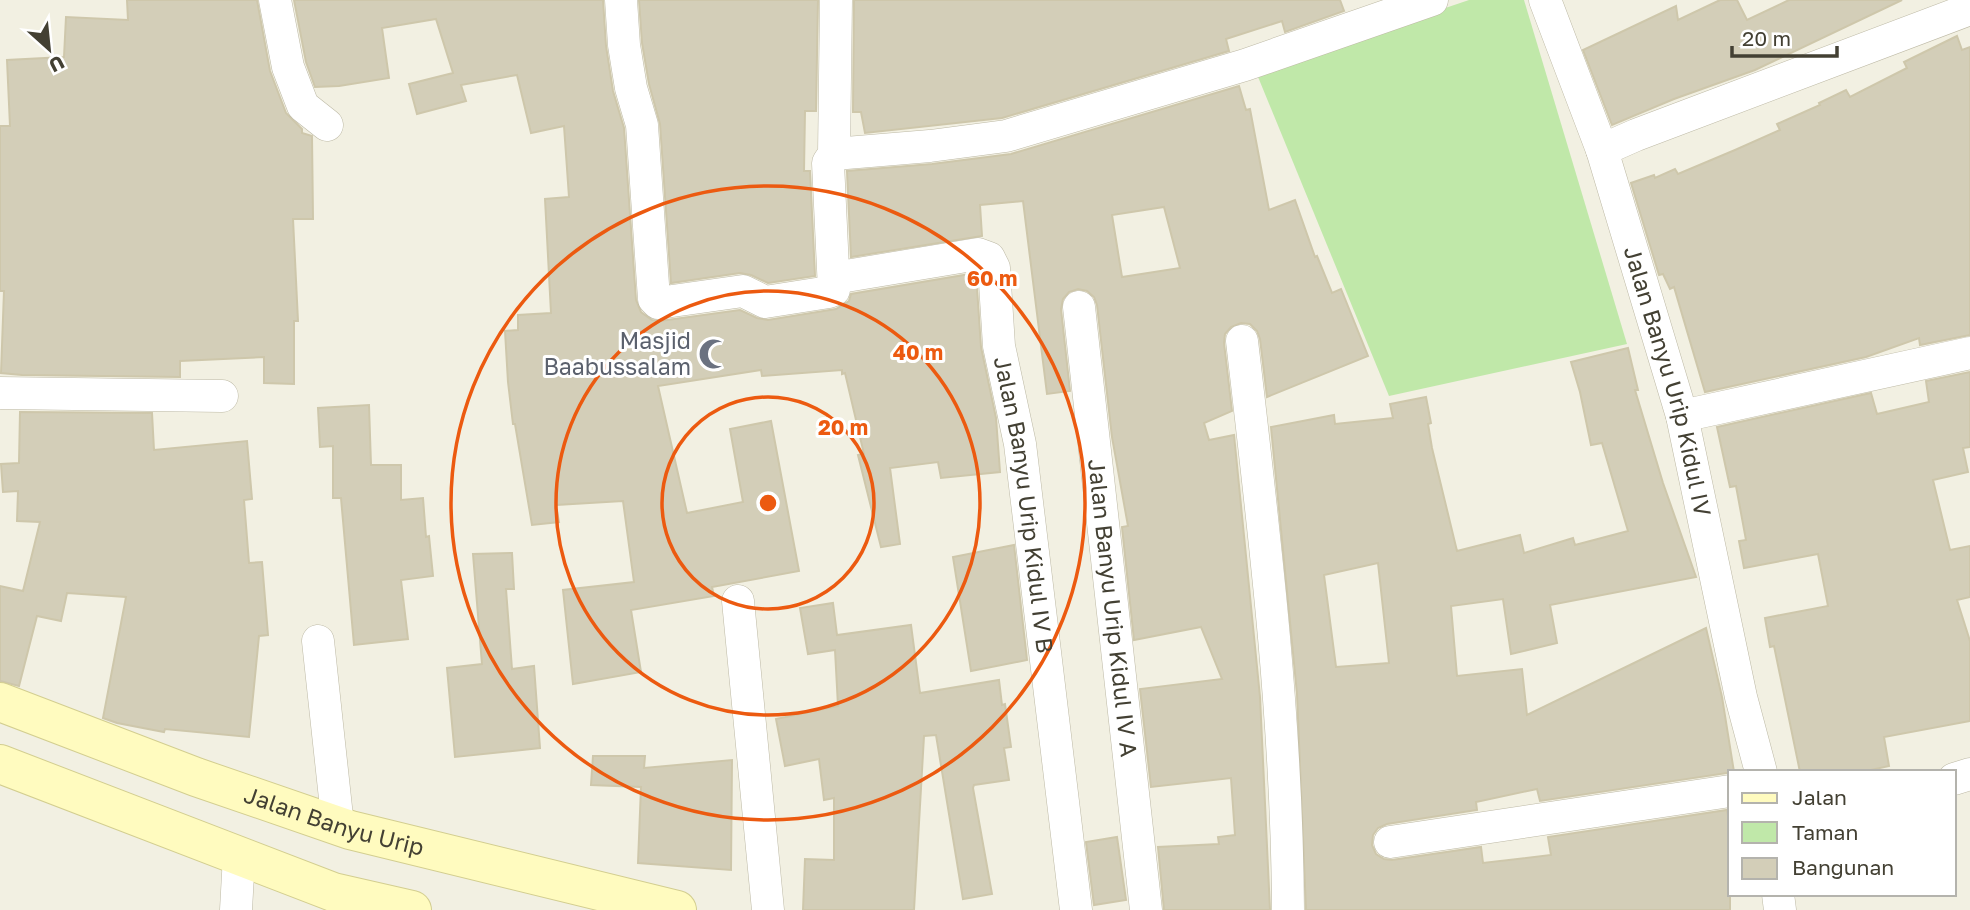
<svg xmlns="http://www.w3.org/2000/svg" width="1970" height="910" viewBox="0 0 1970 910" font-family="'Golos Text',sans-serif">
  <style>
    .green { fill: #c0e8a9 }
    .building { fill: #d3ceb8; stroke: #cec7ab; stroke-width: 2; fill-rule: evenodd }
    .lines { fill: none; stroke-linecap: round; stroke-linejoin: round }
    .minor-casing { stroke: #bdb9a5; stroke-width: 33 }
    .secondary-casing { stroke: #d3ce90; stroke-width: 40 }
    .minor { stroke: #fff; stroke-width: 32 }
    .secondary { stroke: #fffbbf; stroke-width: 38 }
    .ring { fill: none; stroke: #ec5a10; stroke-width: 3.5 }
    .labels { text-anchor: middle; stroke-width: 6; stroke-linejoin: round; paint-order: stroke }
    .worship-label { font-size: 23px; fill: #5b616d; stroke: #fff; text-anchor: end }
    .street-label { font-size: 23px; fill: #434033; stroke: #fff }
    .centre { fill: #ec5a10; stroke: #fff; stroke-width: 3.5 }
    .ring-label { font-size: 21px; text-anchor: middle; font-weight: bold; fill: #ec5a10; stroke: #fff; stroke-width: 6; stroke-linejoin: round; paint-order: stroke }
  </style>
  <rect width="100%" height="100%" fill="#f2f0e2"/>
  <polygon class="green" points="1469,0 1524,0 1627,344 1389,396 1256,72"/>
  <g class="building">
    <polygon points="127,0 257,0 270,71 286,113 302,129 302,133 312,136 313,219 293,219 298,321 294,321 294,384 264,383 264,357 180,361 180,377 22,375 1,373 4,291 0,291 0,126 10,126 7,60 64,57 66,17 128,20"/>
    <polygon points="294,0 603,0 606,46 613,91 624,128 636,300 641,312 652,320 660,321 740,310 757,318 768,320 836,309 849,301 851,294 976,273 981,347 996,418 1000,472 941,478 938,462 890,468 900,544 881,547 858,455 864,454 845,373 842,374 842,370 762,376 761,370 658,386 687,513 743,502 730,429 771,421 799,571 712,587 714,596 631,610 641,672 573,684 563,590 634,582 623,501 556,505 559,522 532,525 515,424 513,424 508,382 505,331 518,330 518,315 551,313 545,199 569,197 564,126 531,133 517,75 461,85 466,101 417,114 409,84 453,73 436,19 382,28 389,78 339,86 315,87 306,62"/>
    <polygon points="639,0 818,0 816,111 805,111 804,171 810,171 815,276 768,283 751,275 740,273 671,283 660,124 649,84 642,43"/>
    <polygon points="854,0 1340,0 1344,11 1285,32 1282,21 1226,39 1229,51 1002,118 865,133 861,112 853,112"/>
    <polygon points="1720,0 1737,0 1747,20 1789,0 1902,0 1755,70 1674,99 1612,125 1583,50 1676,6 1678,20"/>
    <polygon points="1957,36 1962,50 1970,47 1970,335 1920,345 1919,338 1866,357 1705,392 1674,287 1670,289 1663,274 1659,275 1631,183 1654,175 1655,178 1675,169 1678,174 1735,150 1780,130 1777,124 1820,105 1819,103 1846,90 1850,97 1907,68 1904,62"/>
    <path d="M1239 86 1246 110 1250 109 1269 210 1295 200 1315 257 1317 256 1332 293 1341 289 1368 356 1267 397 1260 339 1257 331 1250 324 1241 323 1231 327 1225 334 1224 343 1232 411 1204 423 1209 440 1234 435 1260 697 1270 910H1164L1158 847 1219 844 1218 837 1235 835 1231 778 1151 787 1140 689 1222 679 1201 627 1134 640 1122 527 1128 526 1112 437 1097 305 1094 297 1087 291 1078 289 1069 292 1063 299 1061 309 1070 391 1047 394 1023 201 980 205 982 236 851 257 847 171 932 164 1011 154ZM1164 207 1180 268 1122 277 1112 215Z"/>
    <path d="M1628 348 1638 390H1635L1663 483 1696 577 1550 605 1557 643 1511 654 1503 599 1451 606 1457 676 1522 669 1527 715 1706 628 1722 697 1734 772 1540 801 1537 789 1476 802 1477 810 1387 824 1378 828 1373 835 1372 845 1376 854 1384 859 1392 860 1481 847 1483 863 1551 855 1548 837 1727 810 1730 826V910H1306L1297 694 1271 427 1334 415 1335 424 1393 418 1390 404 1426 397 1431 423 1428 424 1432 448 1457 551 1520 535 1524 553 1573 538 1575 545 1628 531 1602 443 1591 445 1580 392 1571 362ZM1378 563 1389 663 1336 667 1324 575Z"/>
    <polygon points="1970,372 1970,447 1963,448 1968,472 1933,480 1950,550 1970,546 1970,597 1957,600 1970,641 1970,721 1884,737 1889,766 1862,772 1800,772 1774,646 1770,647 1765,618 1828,606 1818,554 1744,568 1739,541 1746,540 1736,486 1730,487 1717,427 1871,393 1877,414 1929,402 1926,381"/>
    <polygon points="369,405 371,465 401,465 401,500 423,498 426,537 429,536 433,576 401,580 408,639 354,645 341,498 333,498 333,446 320,447 318,408"/>
    <polygon points="20,412 152,413 154,450 247,441 252,499 244,500 249,563 262,562 268,635 259,636 249,737 165,729 164,732 117,723 103,718 126,597 67,593 61,621 37,616 19,686 0,681 0,586 23,591 40,522 17,521 18,491 3,492 1,464 19,463"/>
    <polygon points="1014,545 1027,660 971,671 953,557"/>
    <polygon points="512,553 514,589 506,589 512,669 534,666 540,748 455,757 447,668 482,664 473,554"/>
    <polygon points="833,603 837,635 911,625 920,693 999,680 1002,705 1005,704 1011,747 1004,748 1009,780 974,785 973,788 992,894 963,899 936,735 924,736 914,910 803,910 805,859 834,860 834,798 824,800 819,759 785,766 776,719 838,706 835,650 808,654 800,608"/>
    <polygon points="593,756 645,756 644,768 732,760 731,870 638,863 641,787 591,785"/>
    <polygon points="1117,837 1126,900 1094,905 1086,842"/>
  </g>
  <g class="lines">
    <g class="minor-casing">
      <g id="minor">
        <polyline points="275,0 288,67 303,106 327,125"/>
        <polyline points="621,0 624,45 631,88 642,125 654,299 658,303 743,291 765,302 829,292 834,290 828,163 834,154 836,0"/>
        <path id="s1" d="M1545 0 1602 150 1682 416 1741 697 1761 772"/>
        <polyline points="1602,150 1636,135 1970,9"/>
        <polyline points="834,154 930,146 1006,136 1245,65 1432,0"/>
        <path id="s2" d="M834 278 978 254 989 258 994 268 999 346 1020 444 1076 910"/>
        <path id="s3" d="M1079 307 1146 910"/>
        <path d="M1242 341C1264 530 1287 719 1288 910"/>
        <polyline points="0,393 222,396"/>
        <polyline points="1682,416 1970,353"/>
        <polyline points="738,601 768,910"/>
        <polyline points="318,641 338,826"/>
        <polyline points="1954,779 1970,774"/>
        <polyline points="1390,842 1730,791"/>
        <polyline points="1778,894 1780,910"/>
        <polyline points="236,910 239,856"/>
      </g>
    </g>
    <g class="secondary-casing">
      <g id="secondary">
        <path id="s4" d="M0 702 196 777 350 830 677 910"/>
        <polyline points="0,764 333,892 412,910"/>
      </g>
    </g>
    <use href="#minor" class="minor"/>
    <use href="#secondary" class="secondary"/>
  </g>
  <g class="ring">
    <circle cx="768" cy="503" r="106"/>
    <circle cx="768" cy="503" r="212"/>
    <circle cx="768" cy="503" r="317"/>
  </g>
  <defs>
    <g id="mosque-bare" transform="scale(2.415)"><path d="M3.5-4.9A6 6 0 1 0 3.5 4.9A5 5 0 1 1 3.5-4.9Z" fill="#6b7280" stroke="#fff" stroke-width="2.5" paint-order="stroke"/></g>
  </defs>
  <g fill-rule="evenodd">
    <use href="#mosque-bare" x="714" y="354"/>
  </g>
  <g class="labels">
    <g class="worship-label">
      <text x="691" y="349">Masjid<tspan x="691" dy="26">Baabussalam</tspan></text>
    </g>
    <g class="street-label">
      <text dy="8" stroke="none"><textPath href="#s1" startOffset="401">Jalan Banyu Urip Kidul IV</textPath></text>
      <text dy="8" stroke="none"><textPath href="#s2" startOffset="408">Jalan Banyu Urip Kidul IV B</textPath></text>
      <text dy="8" stroke="none"><textPath href="#s3" startOffset="303">Jalan Banyu Urip Kidul IV A</textPath></text>
      <text dy="8" stroke="none"><textPath href="#s4" startOffset="355">Jalan Banyu Urip</textPath></text>
    </g>
  </g>
  <circle cx="768" cy="503" r="10" class="centre"/>
  <g class="ring-label">
    <text x="992" y="286">60 m</text>
    <text x="918" y="360">40 m</text>
    <text x="843" y="435">20 m</text>
  </g>
  <rect x="1728" y="770" width="228" height="126" fill="#ffffff" stroke="#b4b3ad" stroke-width="2"/>
  <rect x="1742" y="793" width="35" height="10" fill="#fffbbf" stroke="#b4b3ad" stroke-width="2"/>
  <text x="1792" y="805" font-size="21" fill="#434033">Jalan</text>
  <rect x="1742" y="822" width="35" height="21" fill="#c0e8a9" stroke="#b4b3ad" stroke-width="2"/>
  <text x="1792" y="840" font-size="21" fill="#434033">Taman</text>
  <rect x="1742" y="858" width="35" height="21" fill="#d3ceb8" stroke="#b4b3ad" stroke-width="2"/>
  <text x="1792" y="875" font-size="21" fill="#434033">Bangunan</text>
  <g transform="translate(49 49) rotate(153)" stroke="#ffffff" stroke-width="5" paint-order="stroke">
  <path d="M0-5L12 26L0 18L-12 26Z" fill="#434033"/>
  <text y="-10" font-size="19" font-weight="bold" text-anchor="middle" fill="#434033">U</text>
  </g>
  <path d="M1732 46v10h105v-10" fill="none" stroke="#434033" stroke-width="3.5"/>
  <text x="1742" y="46" font-size="21" fill="#434033" stroke="#ffffff" stroke-width="5" paint-order="stroke">20 m</text>
</svg>
